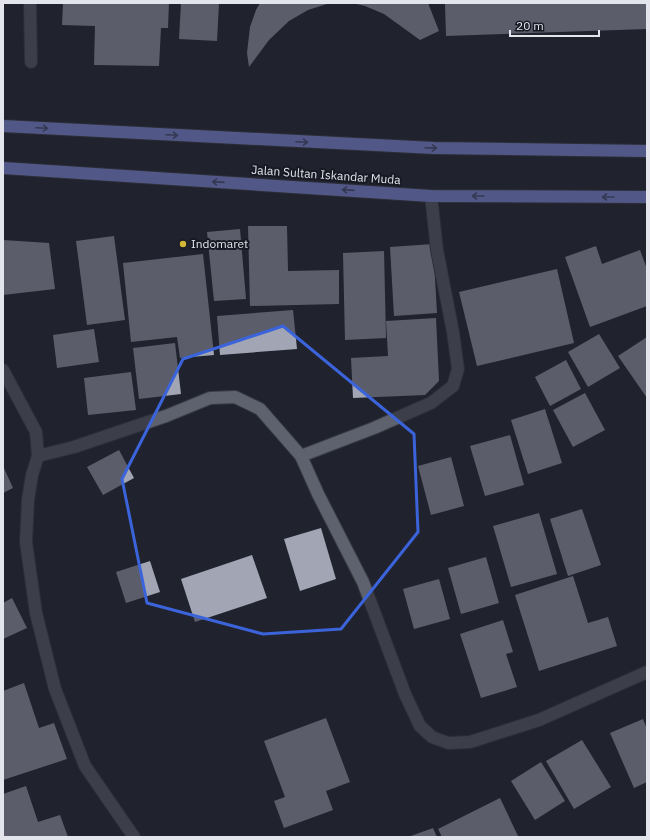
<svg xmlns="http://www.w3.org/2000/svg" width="650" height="840" viewBox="0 0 650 840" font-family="'IBM Plex Sans',sans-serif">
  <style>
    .building { fill: #a2a6b4 }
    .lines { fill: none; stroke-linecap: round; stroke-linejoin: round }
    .minor-casing { stroke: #3a3c45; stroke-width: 14 }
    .highway-casing { stroke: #3a3c45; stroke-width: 14 }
    .minor { stroke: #5e616e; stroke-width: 12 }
    .highway { stroke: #8d9af3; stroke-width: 12 }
    .oneway { stroke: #4c5381 }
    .marked { fill: none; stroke: #3b64db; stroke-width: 3; stroke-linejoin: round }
    .poi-dot { fill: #d3b635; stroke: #171924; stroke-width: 1.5 }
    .labels { text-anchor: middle; stroke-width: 4; stroke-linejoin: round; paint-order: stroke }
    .street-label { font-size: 12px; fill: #e3e4ec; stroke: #171924 }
    .poi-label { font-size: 12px; fill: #e3e4ec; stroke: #171924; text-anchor: start }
  </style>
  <rect width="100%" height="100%" fill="#20222e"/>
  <g class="building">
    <polygon points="63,3 169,3 168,28 161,28 159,66 94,65 95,26 62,25"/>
    <polygon points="181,3 219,3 217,41 179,39"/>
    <polygon points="260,3 330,3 308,10 289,21 269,40 249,67 247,53 250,27 256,10"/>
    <polygon points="352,3 428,3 439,31 420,40 384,14 365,6"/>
    <polygon points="445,3 647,3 647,29 446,36"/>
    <polygon points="248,226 287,226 288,271 339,270 339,304 250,306"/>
    <polygon points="240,229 246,299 214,301 207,232"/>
    <polygon points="114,236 125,320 87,325 76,241"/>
    <polygon points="3,240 49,243 55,289 3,295"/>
    <polygon points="433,244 437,313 394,316 390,247"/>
    <polygon points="596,246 602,264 640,250 647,269 647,306 590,327 565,257"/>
    <polygon points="384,251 386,338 345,340 343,253"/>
    <polygon points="203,254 214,355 180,358 177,337 131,342 123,263"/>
    <polygon points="557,269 574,343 477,366 459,292"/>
    <polygon points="293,310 297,349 220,355 217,316"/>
    <polygon points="436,318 439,381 425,395 353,398 351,358 388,356 386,321"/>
    <polygon points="94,329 99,362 57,368 53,335"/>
    <polygon points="599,334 620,368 588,387 568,352"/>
    <polygon points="647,337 647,398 618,356"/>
    <polygon points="175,343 181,394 139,399 133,348"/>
    <polygon points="566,360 581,389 550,406 535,377"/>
    <polygon points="131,372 136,410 88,415 84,378"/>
    <polygon points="585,393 605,430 573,447 553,410"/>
    <polygon points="545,409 562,463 528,474 511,420"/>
    <polygon points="510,435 524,485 485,496 470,446"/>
    <polygon points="119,450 134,478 103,495 87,467"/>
    <polygon points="451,457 464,506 431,515 418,466"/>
    <polygon points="3,466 13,488 3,493"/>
    <polygon points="582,509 601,565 568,576 550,519"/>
    <polygon points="539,513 557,574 511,587 493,526"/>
    <polygon points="321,528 336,579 300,591 284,539"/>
    <polygon points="252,555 267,598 195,622 181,579"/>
    <polygon points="486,557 499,603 461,614 448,568"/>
    <polygon points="150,561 160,592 126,603 116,572"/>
    <polygon points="573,576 588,623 608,617 617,646 539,671 515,595"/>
    <polygon points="439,579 450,619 414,629 403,589"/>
    <polygon points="12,598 27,628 3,639 3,603"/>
    <polygon points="503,620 513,652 506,654 517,687 481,698 460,634"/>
    <polygon points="24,683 39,728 54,723 67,759 3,780 3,691"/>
    <polygon points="326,718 350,782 326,791 333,810 284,828 274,801 285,797 264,741"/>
    <polygon points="643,719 647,729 647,782 634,788 610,733"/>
    <polygon points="582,740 611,787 574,809 546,761"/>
    <polygon points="541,762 565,801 535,820 511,781"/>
    <polygon points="26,786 38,822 60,815 68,837 3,837 3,794"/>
    <polygon points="500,798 518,836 516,837 442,837 438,829"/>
    <polygon points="433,828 437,837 408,837"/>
  </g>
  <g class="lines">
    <g class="minor-casing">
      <g id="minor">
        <polyline points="30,3 31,62"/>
        <polyline points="3,370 36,432 38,456 32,475 28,500 26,542 36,613 55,689 85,766 134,837"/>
        <polyline points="38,456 74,447 166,416 210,398 235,397 260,409 301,456 374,428 431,403 453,386 458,369 453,332 437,250 431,196"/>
        <polyline points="301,456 318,494 363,582 405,694 420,726 432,737 448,743 470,742 539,720 647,672"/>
      </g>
    </g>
    <g class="highway-casing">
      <g id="highway">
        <polyline points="3,126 434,148 647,151"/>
        <polyline points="3,168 431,196 647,197"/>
      </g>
    </g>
    <use href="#minor" class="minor"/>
    <use href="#highway" class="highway"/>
  </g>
  <defs><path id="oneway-shaft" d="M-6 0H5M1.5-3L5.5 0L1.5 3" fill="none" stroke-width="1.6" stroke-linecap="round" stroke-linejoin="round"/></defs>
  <g class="oneway">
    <use href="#oneway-shaft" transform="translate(42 128) rotate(3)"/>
    <use href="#oneway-shaft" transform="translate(172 135) rotate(3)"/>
    <use href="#oneway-shaft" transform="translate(302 142) rotate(3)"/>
    <use href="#oneway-shaft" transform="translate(431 148) rotate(2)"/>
    <use href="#oneway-shaft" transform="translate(218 182) rotate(-176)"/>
    <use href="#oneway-shaft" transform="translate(348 190) rotate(-176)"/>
    <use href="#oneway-shaft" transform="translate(478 196) rotate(-180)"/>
    <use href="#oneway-shaft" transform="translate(608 197) rotate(-180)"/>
  </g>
  <path d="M0 0H650V840H0ZM283 326 414 434 418 532 341 629 263 634 147 603 122 479 183 359Z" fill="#20222e" fill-opacity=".55" fill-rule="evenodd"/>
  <path class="marked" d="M283 326 414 434 418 532 341 629 263 634 147 603 122 479 183 359Z"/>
  <circle class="poi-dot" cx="183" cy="244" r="4"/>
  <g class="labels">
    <g class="street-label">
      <text transform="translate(326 175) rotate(4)" y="4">Jalan Sultan Iskandar Muda</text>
    </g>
    <g class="poi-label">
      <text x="191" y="248">Indomaret</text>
    </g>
  </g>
  <rect width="650" height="840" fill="none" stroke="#e3e4ec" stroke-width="8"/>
  <path d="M510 30v6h89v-6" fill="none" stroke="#e3e4ec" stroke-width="2"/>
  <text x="516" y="30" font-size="12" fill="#e3e4ec" stroke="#171924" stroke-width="3" paint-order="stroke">20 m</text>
</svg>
